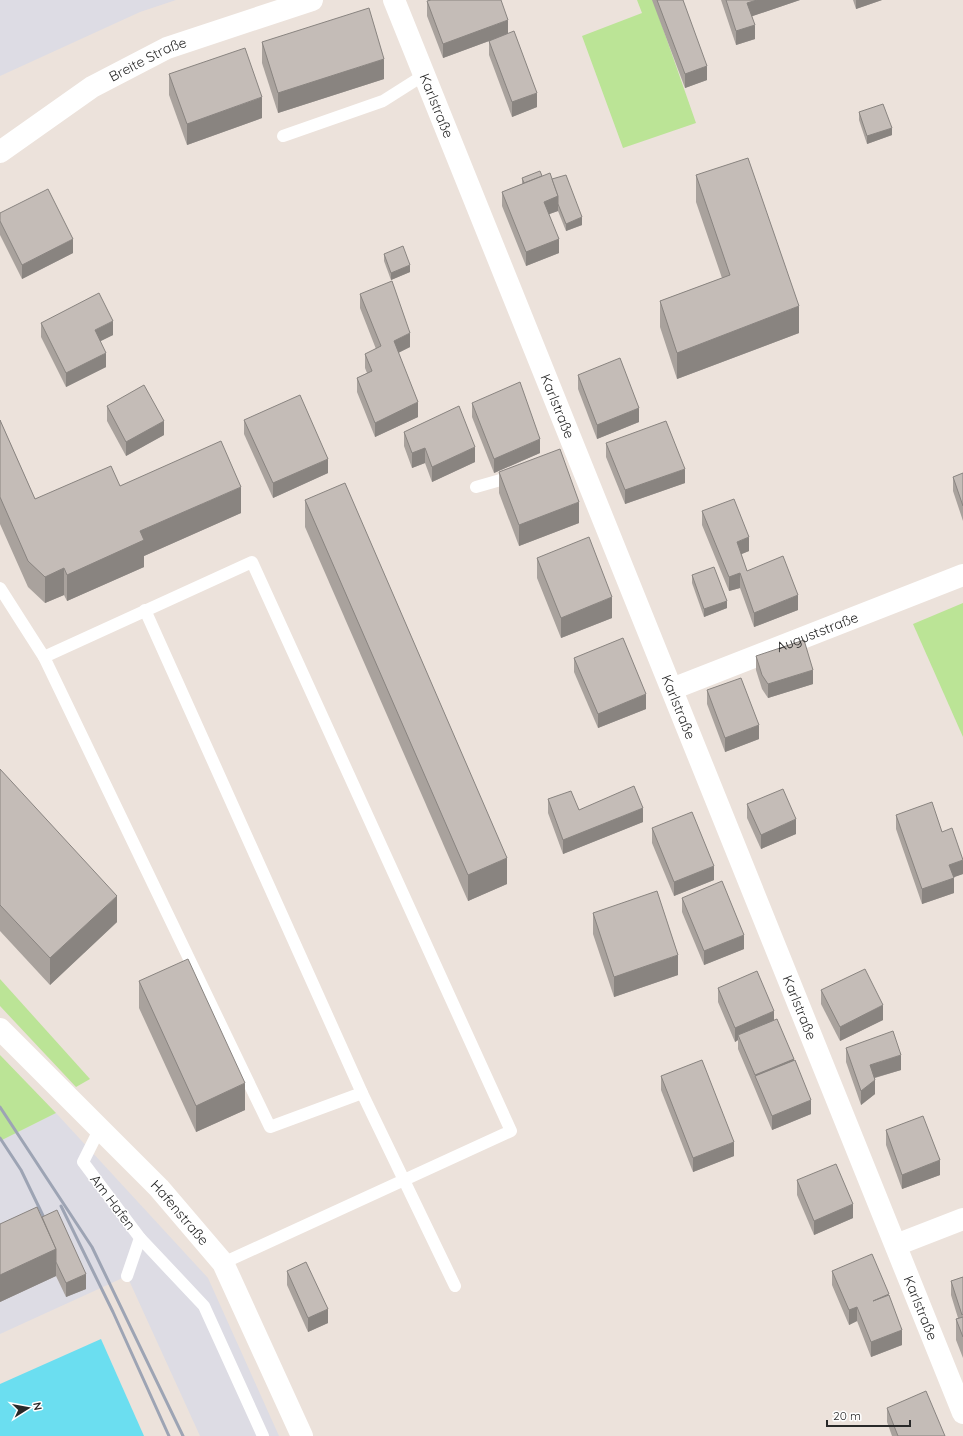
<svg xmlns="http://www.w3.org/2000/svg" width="963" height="1436" viewBox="0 0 963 1436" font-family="Quicksand,sans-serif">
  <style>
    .industrial { fill: #dddce4 }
    .green { fill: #bbe496 }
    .water { fill: #6bdef0 }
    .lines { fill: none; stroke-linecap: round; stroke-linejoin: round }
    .service { stroke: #fff; stroke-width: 12 }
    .minor { stroke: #fff; stroke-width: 22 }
    .secondary { stroke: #fff; stroke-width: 22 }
    .rail { stroke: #9da4b4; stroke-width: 3 }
    .wall { fill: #a9a29d }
    .shaded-wall { fill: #898480 }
    .building { fill: #c4bcb7; stroke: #898480 }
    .labels { text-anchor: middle; stroke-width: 3; stroke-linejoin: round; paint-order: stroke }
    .street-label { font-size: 14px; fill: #292929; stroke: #fff }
  </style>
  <rect width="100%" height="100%" fill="#ece2db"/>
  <g class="industrial">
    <polygon points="0,0 176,0 140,12 0,76"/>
    <polygon points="56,1113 208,1278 279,1436 200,1436 127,1276 0,1334 0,1141"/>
  </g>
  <g class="green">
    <polygon points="637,0 653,0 696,123 623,148 582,36 642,13"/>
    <polygon points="963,603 963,737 913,624"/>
    <polygon points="0,979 90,1079 76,1087 0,1006"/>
    <polygon points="0,1055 56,1113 0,1141"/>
  </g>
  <polygon class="water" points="101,1339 144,1436 0,1436 0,1384"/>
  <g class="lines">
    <g class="service">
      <polyline points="283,136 383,101 424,75"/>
      <polyline points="476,487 514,476"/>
      <polyline points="0,588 44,657 270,1127 362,1093"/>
      <polyline points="145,610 362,1093 455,1286"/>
      <polyline points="44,657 252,562 511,1131 223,1263"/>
      <polyline points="99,1130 83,1162 140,1238 127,1276"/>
      <polyline points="140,1238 204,1306 263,1436"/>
    </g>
    <g class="minor">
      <path id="s1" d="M394 0 963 1413"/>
      <path id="s2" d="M672 689 963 575"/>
      <path id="s3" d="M0 1029 159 1188 223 1263 302 1436"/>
      <polyline points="896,1245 963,1219"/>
    </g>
    <path class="secondary" id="s4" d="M0 152 92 87 167 48 312 0"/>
    <g class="rail">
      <polyline points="0,1107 92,1247 183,1436"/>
      <polyline points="0,1138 21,1170 48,1226"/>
      <polyline points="61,1206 113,1312 169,1436"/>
    </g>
  </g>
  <g class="wall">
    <polygon points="652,0 683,0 707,80 685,88"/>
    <polygon points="721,0 800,0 752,16 755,39 736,45"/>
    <polygon points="853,0 882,0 856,9"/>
    <polygon points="427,1 508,33 537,107 512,117 489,55 489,41 443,58 427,16"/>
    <polygon points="262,42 384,79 278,113 262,63"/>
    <polygon points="169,74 262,118 187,145 169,95"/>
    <polygon points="859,112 892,135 867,144 859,120"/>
    <polygon points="696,175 799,333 677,379 660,327 660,301 722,278 696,202"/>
    <polygon points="542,176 552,179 582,225 566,231 558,211 549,214 559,253 526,266 502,206 502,192 522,184 522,178"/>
    <polygon points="0,213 73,253 22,279 0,235"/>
    <polygon points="384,254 410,272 391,280 384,261"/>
    <polygon points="360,294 410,347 398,353 418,417 375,437 357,392 357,378 367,373 365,368 365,354 376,349 360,308"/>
    <polygon points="41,323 113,335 100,341 106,367 66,387 41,337"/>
    <polygon points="578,375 639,422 597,439 578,389"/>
    <polygon points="472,403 540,453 494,473 472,417"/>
    <polygon points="107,406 164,435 126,456 107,421"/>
    <polygon points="0,420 35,499 120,486 241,513 144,556 144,567 67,601 64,595 45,603 28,587 0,524"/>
    <polygon points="244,420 328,473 273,498 244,434"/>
    <polygon points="404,432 475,462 432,482 425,463 412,468 404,446"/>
    <polygon points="606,443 685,483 625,504 606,457"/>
    <polygon points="499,472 579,523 519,546 499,493"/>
    <polygon points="963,473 963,521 953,491 953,477"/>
    <polygon points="305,500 507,884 468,901 305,527"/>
    <polygon points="702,511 749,551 741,554 747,571 798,610 754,627 740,588 729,591 702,525"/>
    <polygon points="537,558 612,618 561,638 537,578"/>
    <polygon points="692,575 727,608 704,617 692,583"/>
    <polygon points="756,656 813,684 768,698 762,689 756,670"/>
    <polygon points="574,658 646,709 598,728 574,672"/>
    <polygon points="707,690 759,739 725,752 707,704"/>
    <polygon points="0,769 117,922 50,985 0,931"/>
    <polygon points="548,799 579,810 643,822 563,854 548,813"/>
    <polygon points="747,804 796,834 761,849 747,818"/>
    <polygon points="896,815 942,832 963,874 953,877 954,893 922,904 896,829"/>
    <polygon points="652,828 714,880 674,896 652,843"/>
    <polygon points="682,898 744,949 704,965 682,912"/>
    <polygon points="593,913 678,975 614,997 593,934"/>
    <polygon points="139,981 245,1110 196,1132 139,1008"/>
    <polygon points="718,988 774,1020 794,1060 811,1114 772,1130 755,1089 738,1049 738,1040 735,1042 718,1002"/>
    <polygon points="821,990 883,1020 840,1041 821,1004"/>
    <polygon points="846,1048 901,1070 875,1078 875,1094 861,1105 846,1062"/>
    <polygon points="661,1076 734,1156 693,1172 661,1090"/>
    <polygon points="886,1130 940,1175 902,1189 886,1145"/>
    <polygon points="797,1180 853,1218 814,1235 797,1195"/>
    <polygon points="42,1217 86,1289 66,1297 56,1276 0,1302 0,1224"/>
    <polygon points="287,1271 328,1323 308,1332 287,1285"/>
    <polygon points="832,1271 889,1295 902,1345 871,1357 857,1321 849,1325 832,1285"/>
    <polygon points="963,1277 963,1358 956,1340 956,1319 958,1318 951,1295 951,1281"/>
    <polygon points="887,1408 945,1436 892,1436 887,1422"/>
  </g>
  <g class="shaded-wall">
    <polygon points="757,0 800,0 747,18 747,3"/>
    <polygon points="856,0 882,0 856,9"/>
    <polygon points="508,20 508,34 443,58 443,44"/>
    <polygon points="755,25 755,39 736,45 736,31"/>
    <polygon points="384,59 384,79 278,113 278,93"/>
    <polygon points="707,66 707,80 685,88 685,74"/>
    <polygon points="537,93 537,107 512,117 512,102"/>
    <polygon points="262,97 262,118 187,145 187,124"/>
    <polygon points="892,128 892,135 867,144 867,136"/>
    <polygon points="558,196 558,211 544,216 544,202"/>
    <polygon points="582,217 582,225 566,231 566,224"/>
    <polygon points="73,239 73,253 22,279 22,265"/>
    <polygon points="559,239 559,253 526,266 526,252"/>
    <polygon points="410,265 410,272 391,280 391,273"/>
    <polygon points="799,306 799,333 677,379 677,353"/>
    <polygon points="113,321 113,335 95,344 95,330"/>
    <polygon points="410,333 410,347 394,355 394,341"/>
    <polygon points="106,353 106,367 66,387 66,373"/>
    <polygon points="418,402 418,417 375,437 375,423"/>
    <polygon points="639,408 639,422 597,439 597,425"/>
    <polygon points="164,421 164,435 126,456 126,442"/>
    <polygon points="540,439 540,453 494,473 494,459"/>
    <polygon points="475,447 475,462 432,482 432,467"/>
    <polygon points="425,448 425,463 412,468 412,453"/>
    <polygon points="328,459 328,473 273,498 273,483"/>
    <polygon points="685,469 685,483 625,504 625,490"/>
    <polygon points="241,487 241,513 144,556 144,567 67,601 67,575 140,531"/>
    <polygon points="579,502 579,523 519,546 519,525"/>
    <polygon points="749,537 749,551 737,556 737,542"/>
    <polygon points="64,568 64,595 45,603 45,577"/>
    <polygon points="740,573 740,588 729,591 729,577"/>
    <polygon points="798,595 798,610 754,627 754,613"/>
    <polygon points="612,597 612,618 561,638 561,618"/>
    <polygon points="727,601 727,608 704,617 704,609"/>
    <polygon points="813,670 813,684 768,698 768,684"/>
    <polygon points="646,694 646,709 598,728 598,714"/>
    <polygon points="759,725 759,739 725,752 725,738"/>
    <polygon points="643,808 643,822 563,854 563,840"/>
    <polygon points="796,819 796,834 761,849 761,835"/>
    <polygon points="507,858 507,884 468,901 468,875"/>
    <polygon points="963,860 963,874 949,879 949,865"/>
    <polygon points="714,866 714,880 674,896 674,882"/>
    <polygon points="954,878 954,893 922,904 922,889"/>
    <polygon points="117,896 117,922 50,985 50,958"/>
    <polygon points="744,935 744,949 704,965 704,951"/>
    <polygon points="678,955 678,975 614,997 614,977"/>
    <polygon points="883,1005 883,1020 840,1041 840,1027"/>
    <polygon points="774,1011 774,1025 738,1035 738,1040 735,1042 735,1028"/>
    <polygon points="901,1055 901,1070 870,1079 870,1065"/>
    <polygon points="794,1059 794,1073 755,1076 755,1089 755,1075"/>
    <polygon points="875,1080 875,1094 861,1105 861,1091"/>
    <polygon points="245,1083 245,1110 196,1132 196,1106"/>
    <polygon points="811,1100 811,1114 772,1130 772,1116"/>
    <polygon points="734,1142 734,1156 693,1172 693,1158"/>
    <polygon points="940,1160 940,1175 902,1189 902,1175"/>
    <polygon points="853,1204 853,1218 814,1235 814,1221"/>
    <polygon points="56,1249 56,1276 0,1302 0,1275"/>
    <polygon points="86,1274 86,1289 66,1297 66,1283"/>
    <polygon points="857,1307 857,1321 849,1325 849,1310"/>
    <polygon points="328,1309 328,1323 308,1332 308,1318"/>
    <polygon points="902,1330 902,1345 871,1357 871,1342"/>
  </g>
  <g class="building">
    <polygon points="431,0 501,0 508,20 443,44 427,1"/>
    <polygon points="657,0 683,0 707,66 685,74"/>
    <polygon points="726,0 757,0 747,3 755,25 736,31"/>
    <polygon points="369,8 384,59 278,93 262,42"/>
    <polygon points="514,31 537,93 512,102 489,41"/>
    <polygon points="245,48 262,97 187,124 169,74"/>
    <polygon points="883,104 892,128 867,136 859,112"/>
    <polygon points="748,158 799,306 677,353 660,301 730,275 696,175"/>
    <polygon points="540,171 542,176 524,183 522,178"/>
    <polygon points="550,173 558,196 544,202 559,239 526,252 502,192"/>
    <polygon points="566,175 582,217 566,224 558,204 558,196 552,179"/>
    <polygon points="48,189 73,239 22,265 0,221 0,213"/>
    <polygon points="403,246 410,265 391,273 384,254"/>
    <polygon points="392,281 410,333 394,341 418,402 375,423 357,378 372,371 365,354 381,346 360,294"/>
    <polygon points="99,293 113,321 95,330 106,353 66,373 41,323"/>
    <polygon points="620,358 639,408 597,425 578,375"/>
    <polygon points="520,382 540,439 494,459 472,403"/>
    <polygon points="144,385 164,421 126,442 107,406"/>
    <polygon points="300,395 328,459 273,483 244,420"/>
    <polygon points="459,406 475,447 432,467 425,448 412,453 404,432"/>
    <polygon points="0,420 35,499 111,466 120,486 221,441 241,487 140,531 144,540 67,575 64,568 45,577 28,561 0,497"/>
    <polygon points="666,421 685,469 625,490 606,443"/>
    <polygon points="560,449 579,502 519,525 499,472"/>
    <polygon points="963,473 963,506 953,477"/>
    <polygon points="345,483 507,858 468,875 305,500"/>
    <polygon points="734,499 749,537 737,542 747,571 783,556 798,595 754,613 740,573 729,577 702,511"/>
    <polygon points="589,537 612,597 561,618 537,558"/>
    <polygon points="714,567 727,601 704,609 692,575"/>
    <polygon points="623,638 646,694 598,714 574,658"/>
    <polygon points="804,640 813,670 768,684 762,675 756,656"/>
    <polygon points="741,678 759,725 725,738 707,690"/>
    <polygon points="0,769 117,896 50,958 0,905"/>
    <polygon points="634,786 643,808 563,840 548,799 571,791 579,810"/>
    <polygon points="783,789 796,819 761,835 747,804"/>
    <polygon points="932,802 942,832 952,828 963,860 949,865 954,878 922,889 896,815"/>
    <polygon points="692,812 714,866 674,882 652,828"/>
    <polygon points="722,881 744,935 704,951 682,898"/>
    <polygon points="657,891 678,955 614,977 593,913"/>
    <polygon points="188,959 245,1083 196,1106 139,981"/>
    <polygon points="865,969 883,1005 840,1027 821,990"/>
    <polygon points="757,971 774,1011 735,1028 718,988"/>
    <polygon points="777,1019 794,1059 755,1075 738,1035"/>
    <polygon points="893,1031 901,1055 870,1065 875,1080 861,1091 846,1048"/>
    <polygon points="702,1060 734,1142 693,1158 661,1076"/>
    <polygon points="795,1060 811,1100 772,1116 755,1076"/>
    <polygon points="923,1116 940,1160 902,1175 886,1130"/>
    <polygon points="836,1164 853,1204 814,1221 797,1180"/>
    <polygon points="37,1207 56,1249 0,1275 0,1224"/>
    <polygon points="57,1210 86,1274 66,1283 56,1262 56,1249 42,1217"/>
    <polygon points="872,1254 889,1294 873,1301 889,1295 902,1330 871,1342 857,1307 849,1310 832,1271"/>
    <polygon points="306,1262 328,1309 308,1318 287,1271"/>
    <polygon points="963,1277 963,1314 962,1315 951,1281"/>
    <polygon points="963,1317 963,1337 956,1319"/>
    <polygon points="926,1391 945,1436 898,1436 887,1408"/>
  </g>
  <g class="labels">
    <g class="street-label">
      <text dy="5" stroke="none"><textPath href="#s4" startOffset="175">Breite Straße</textPath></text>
      <text dy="5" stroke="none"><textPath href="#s1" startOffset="114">Karlstraße</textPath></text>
      <text dy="5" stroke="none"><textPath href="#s1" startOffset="438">Karlstraße</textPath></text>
      <text dy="5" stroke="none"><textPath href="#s2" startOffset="156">Auguststraße</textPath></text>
      <text dy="5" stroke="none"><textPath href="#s1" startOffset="762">Karlstraße</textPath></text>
      <text dy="5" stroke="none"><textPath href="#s1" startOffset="1086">Karlstraße</textPath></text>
      <text transform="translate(113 1202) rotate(53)" y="5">Am Hafen</text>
      <text dy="5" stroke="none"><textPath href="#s3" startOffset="257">Hafenstraße</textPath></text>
      <text dy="5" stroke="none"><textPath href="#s1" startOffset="1410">Karlstraße</textPath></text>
    </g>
  </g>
  <g transform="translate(28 1408) rotate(79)" stroke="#ffffff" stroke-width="3" paint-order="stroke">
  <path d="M0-3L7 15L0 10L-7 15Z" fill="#292929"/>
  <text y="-6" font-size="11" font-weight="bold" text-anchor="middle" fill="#292929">N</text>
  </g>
  <path d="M827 1420v6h83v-6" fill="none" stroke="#292929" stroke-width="2"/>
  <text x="833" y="1420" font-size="12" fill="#292929" stroke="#ffffff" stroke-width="3" paint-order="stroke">20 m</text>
</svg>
